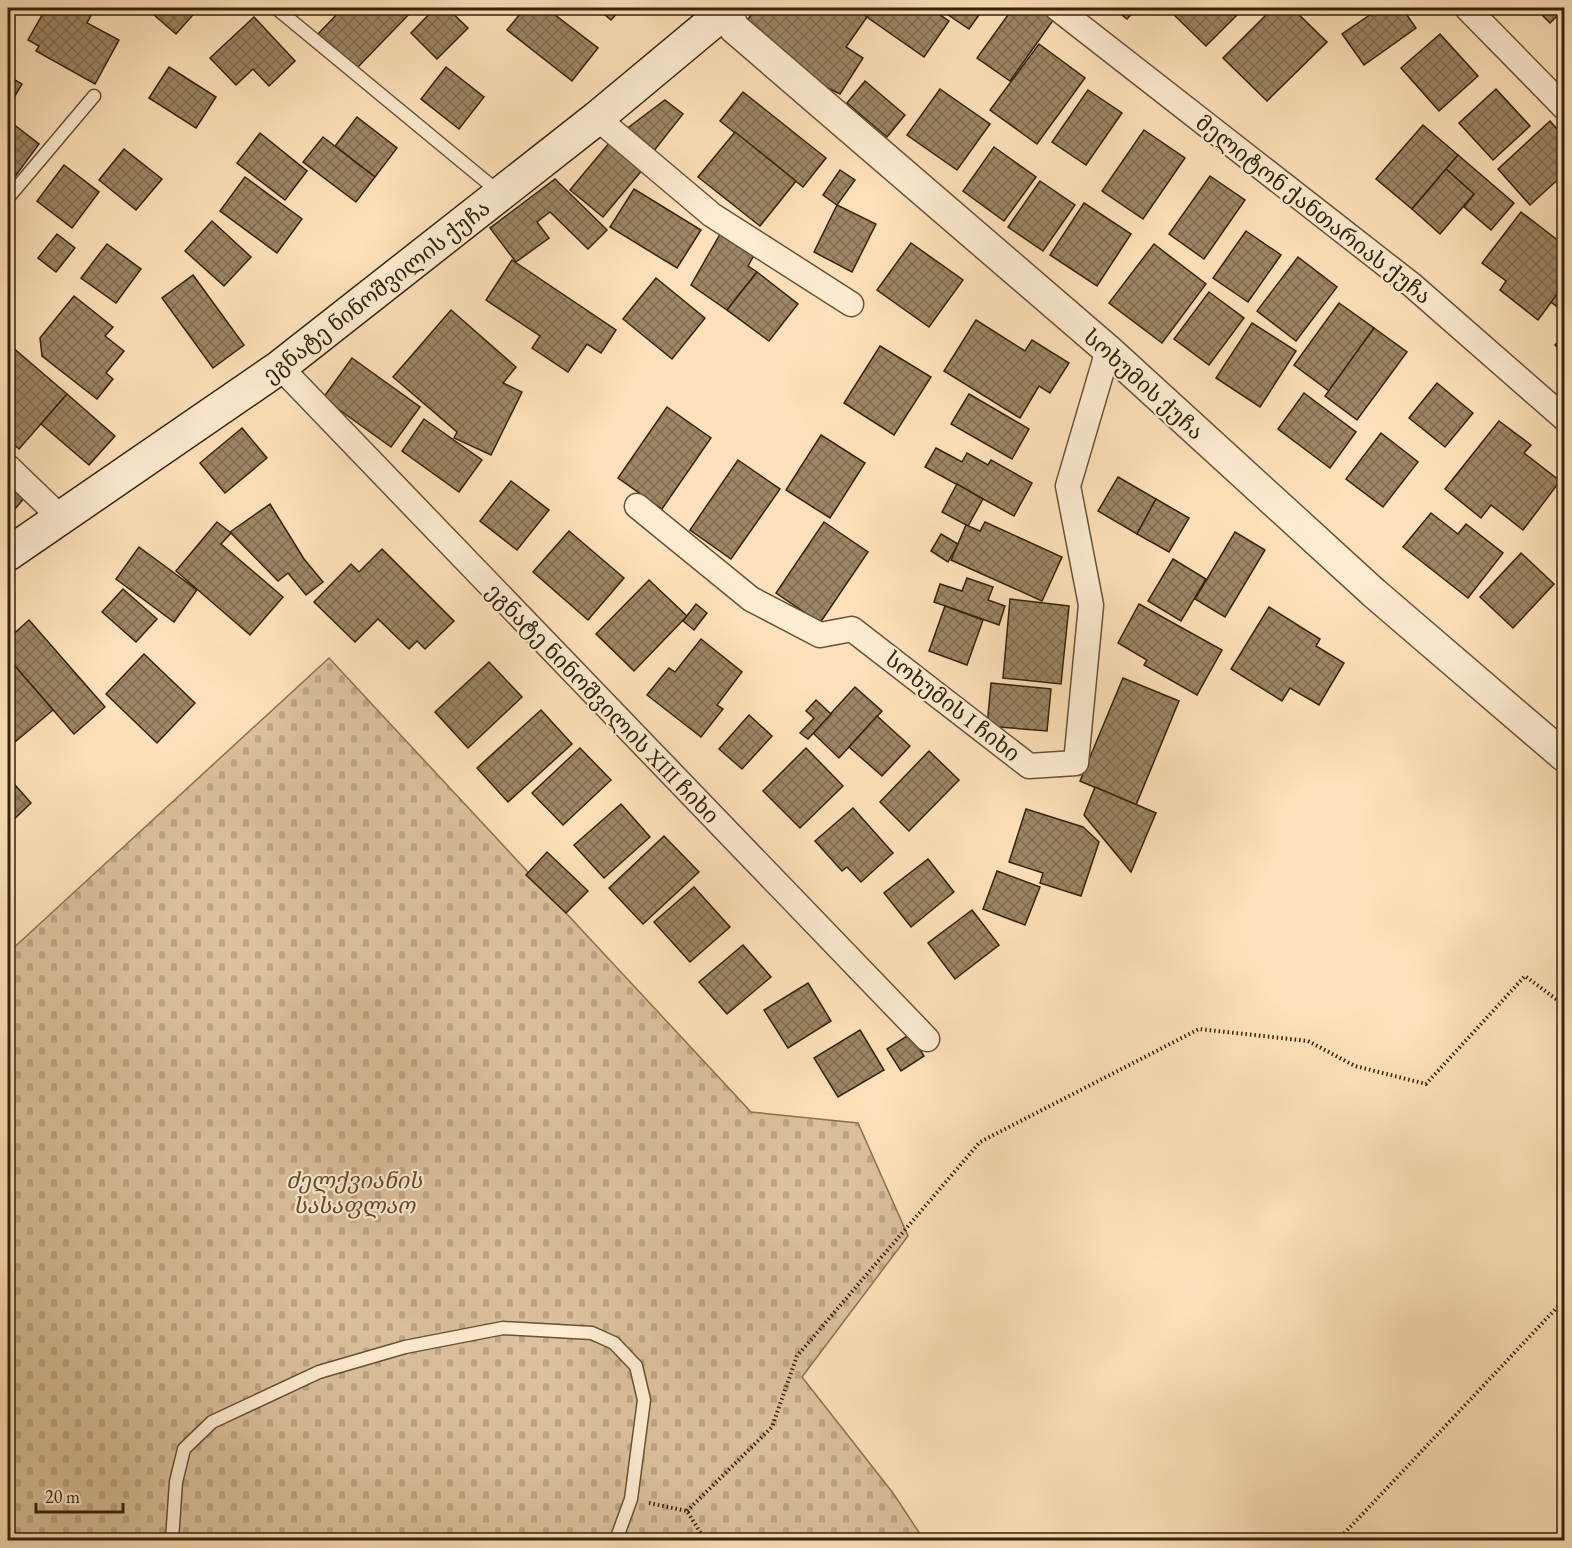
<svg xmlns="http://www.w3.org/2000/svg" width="1572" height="1548" viewBox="0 0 1572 1548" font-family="'EB Garamond','Noto Serif Georgian',serif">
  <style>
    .cemetery { fill: url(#cemetery-stones); stroke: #887252; stroke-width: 1.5 }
    .building { fill: url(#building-cross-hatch); stroke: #342309; stroke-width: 1.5 }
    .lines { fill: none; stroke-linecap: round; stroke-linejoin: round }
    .service-casing { stroke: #665235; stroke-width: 15 }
    .minor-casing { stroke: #665235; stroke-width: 27 }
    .tertiary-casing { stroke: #665235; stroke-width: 33 }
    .secondary-casing { stroke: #342309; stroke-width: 36 }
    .path { stroke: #342309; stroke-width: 4; stroke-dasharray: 1.5 3; stroke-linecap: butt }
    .service { stroke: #feecd2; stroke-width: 12 }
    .minor { stroke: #feecd2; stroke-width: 24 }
    .tertiary { stroke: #feecd2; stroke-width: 30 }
    .secondary { stroke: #feecd2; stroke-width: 33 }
    .labels { text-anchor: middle; stroke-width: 4.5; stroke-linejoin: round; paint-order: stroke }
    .street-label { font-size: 22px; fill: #342309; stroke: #feecd2 }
    .park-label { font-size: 22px; font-style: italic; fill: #5e4a2e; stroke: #feecd2 }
  </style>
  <defs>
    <pattern id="cemetery-stones" width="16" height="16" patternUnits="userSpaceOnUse" patternTransform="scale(1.5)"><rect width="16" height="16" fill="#dcc19c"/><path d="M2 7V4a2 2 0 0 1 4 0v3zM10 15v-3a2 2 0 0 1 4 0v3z" fill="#bda685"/></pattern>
    <pattern id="building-cross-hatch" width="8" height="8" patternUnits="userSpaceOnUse" patternTransform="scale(1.5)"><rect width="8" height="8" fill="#9d8665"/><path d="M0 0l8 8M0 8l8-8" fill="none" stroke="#816d51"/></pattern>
  </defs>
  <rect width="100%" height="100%" fill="#fee1ba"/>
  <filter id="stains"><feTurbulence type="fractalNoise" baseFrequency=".00333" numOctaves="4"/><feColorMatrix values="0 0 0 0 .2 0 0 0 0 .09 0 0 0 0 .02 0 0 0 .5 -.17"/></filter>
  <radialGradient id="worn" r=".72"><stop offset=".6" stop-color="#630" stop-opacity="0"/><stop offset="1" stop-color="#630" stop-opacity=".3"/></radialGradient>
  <polygon class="cemetery" points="329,658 751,1112 858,1123 908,1236 802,1377 893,1493 924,1540 8,1540 8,953"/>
  <g class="building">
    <polygon points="46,8 89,8 94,10 87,23 119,40 95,84 36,51 39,46 28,40"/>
    <polygon points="146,8 199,8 176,34"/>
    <polygon points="343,8 415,8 356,69 318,34"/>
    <polygon points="435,8 447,8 468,28 437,59 411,33"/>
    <polygon points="525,8 546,8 598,48 572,81 507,30"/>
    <polygon points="597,8 622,8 611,20"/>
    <polygon points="757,8 771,13 775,8 854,8 867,17 846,47 863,58 840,94 818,83 744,24"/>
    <polygon points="874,8 930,8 949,21 924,57 867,17"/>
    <polygon points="938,8 984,8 969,29"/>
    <polygon points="1013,8 1037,8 1054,19 1010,81 977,58"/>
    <polygon points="1113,8 1137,8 1127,19"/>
    <polygon points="1176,8 1244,8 1206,46 1172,13"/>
    <polygon points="1273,8 1292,8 1327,42 1267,101 1223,58"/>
    <polygon points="1380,8 1402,8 1416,28 1364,65 1342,34"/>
    <polygon points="1535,8 1564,8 1564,9 1550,23"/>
    <polygon points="254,17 295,61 269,86 253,69 236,85 210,58"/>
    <polygon points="1440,34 1478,76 1439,111 1401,68"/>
    <polygon points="1039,44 1085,78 1037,144 990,110"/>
    <polygon points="169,67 216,97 196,128 149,98"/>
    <polygon points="446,67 484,97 459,129 421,99"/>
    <polygon points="8,76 22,84 8,108"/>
    <polygon points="865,81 905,115 887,137 847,103"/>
    <polygon points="940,89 990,124 957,170 907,135"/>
    <polygon points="1496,89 1530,126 1493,160 1459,123"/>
    <polygon points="1088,90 1122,113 1086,165 1052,142"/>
    <polygon points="743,92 826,158 803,187 720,121"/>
    <polygon points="665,100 683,114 653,152 625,130"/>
    <polygon points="357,117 397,148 375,177 335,146"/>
    <polygon points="8,120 39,144 14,178 8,173"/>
    <polygon points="1550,121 1564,137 1564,174 1530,205 1498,169"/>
    <polygon points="1423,125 1458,155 1412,209 1376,179"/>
    <polygon points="1144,130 1185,158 1143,219 1102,191"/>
    <polygon points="735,132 796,181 760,226 698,177"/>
    <polygon points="260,133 307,171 285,200 237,163"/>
    <polygon points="323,137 375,177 356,202 303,162"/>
    <polygon points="610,142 643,169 603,217 570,190"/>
    <polygon points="994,147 1036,177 1004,221 963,191"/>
    <polygon points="124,149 162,179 136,210 99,180"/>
    <polygon points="1458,155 1514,203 1491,230 1464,207 1474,194 1446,169"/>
    <polygon points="64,165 99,192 72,228 37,201"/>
    <polygon points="1446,169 1474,194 1440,234 1412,209"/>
    <polygon points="840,170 855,180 837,205 823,195"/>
    <polygon points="1210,176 1245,200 1204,259 1169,234"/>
    <polygon points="245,177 302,219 277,253 220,211"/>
    <polygon points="555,179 607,230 588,249 550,212 537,222 549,238 516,262 490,228"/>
    <polygon points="1040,181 1075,205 1043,251 1008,227"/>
    <polygon points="634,189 701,230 677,268 610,227"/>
    <polygon points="1084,203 1131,234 1097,286 1050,255"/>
    <polygon points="837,205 876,224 852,272 814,252"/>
    <polygon points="1521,212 1564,245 1564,285 1538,320 1500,290 1506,281 1482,263"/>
    <polygon points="212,221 251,257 224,286 185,251"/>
    <polygon points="723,229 756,252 748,266 757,272 727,310 691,285"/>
    <polygon points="1246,231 1281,255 1248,302 1213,278"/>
    <polygon points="57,234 75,248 56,272 38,258"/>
    <polygon points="911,243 963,280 929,327 877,290"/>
    <polygon points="107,244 141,269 116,303 81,278"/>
    <polygon points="1154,244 1206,284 1162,343 1109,303"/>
    <polygon points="1298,257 1337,287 1296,341 1257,311"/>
    <polygon points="512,260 616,330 601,353 587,344 568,372 532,348 540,336 486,300"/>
    <polygon points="757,272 798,304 769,341 727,310"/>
    <polygon points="193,275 244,345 213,368 162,298"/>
    <polygon points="656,278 705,318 672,359 623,319"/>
    <polygon points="1564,285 1564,312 1551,302"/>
    <polygon points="1209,292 1244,318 1209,365 1174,339"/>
    <polygon points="74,296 113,327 105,336 124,351 106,373 113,379 97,399 42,356 40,338"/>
    <polygon points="1339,303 1374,328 1329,391 1294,365"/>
    <polygon points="451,310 516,367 503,383 522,392 491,455 454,438 457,432 393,377"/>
    <polygon points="976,320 1025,351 1032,340 1069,363 1050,393 1039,386 1020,418 944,371"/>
    <polygon points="1252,323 1296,351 1260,407 1216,378"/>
    <polygon points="1374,328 1407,352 1357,420 1325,396"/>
    <polygon points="1564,335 1564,354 1555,345"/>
    <polygon points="11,346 67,394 19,449 8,439 8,350"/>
    <polygon points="880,346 931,377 894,435 844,403"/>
    <polygon points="352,358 420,407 391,447 323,398"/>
    <polygon points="1437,383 1473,413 1445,447 1409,418"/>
    <polygon points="1304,393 1356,432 1330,468 1278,429"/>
    <polygon points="67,394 115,436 89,465 41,424"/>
    <polygon points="969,394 1029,429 1012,459 951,424"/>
    <polygon points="667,407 711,438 662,509 618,478"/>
    <polygon points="424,419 482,460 459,492 402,451"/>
    <polygon points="1499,421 1531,445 1524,453 1560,481 1523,530 1491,505 1481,518 1445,489"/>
    <polygon points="242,428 267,458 225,493 200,463"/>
    <polygon points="1381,433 1418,462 1383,507 1346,479"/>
    <polygon points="821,435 865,463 830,518 786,490"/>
    <polygon points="936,448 962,462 967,453 988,465 991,460 1032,483 1014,516 925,467"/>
    <polygon points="738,460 780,489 731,559 690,530"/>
    <polygon points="8,475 29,492 15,509 8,503"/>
    <polygon points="1118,477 1156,499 1137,534 1098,511"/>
    <polygon points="511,481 549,510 517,550 480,521"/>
    <polygon points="957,484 983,499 968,526 942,512"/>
    <polygon points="1156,499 1189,518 1169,552 1137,534"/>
    <polygon points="270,504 304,559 323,582 306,595 288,573 278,581 230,532"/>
    <polygon points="1431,513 1458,534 1466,524 1503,553 1468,598 1403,547"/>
    <polygon points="217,522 231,533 221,544 283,597 250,635 176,571"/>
    <polygon points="824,522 868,552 820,623 776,593"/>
    <polygon points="985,522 1062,557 1042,601 951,560 966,525 980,531"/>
    <polygon points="569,531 624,578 588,620 533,572"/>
    <polygon points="1235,532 1265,550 1225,617 1195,599"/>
    <polygon points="941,534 958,544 948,562 931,551"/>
    <polygon points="139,547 197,590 174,622 116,579"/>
    <polygon points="382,549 454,621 425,649 417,641 409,649 378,619 355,642 314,602 351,564 359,572"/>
    <polygon points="1521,553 1554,584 1513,628 1480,597"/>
    <polygon points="1173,559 1206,579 1181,621 1148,601"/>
    <polygon points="967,578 993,587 988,600 1005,606 999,625 934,602 940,584 962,591"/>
    <polygon points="649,580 687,616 634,671 596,634"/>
    <polygon points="123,589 157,619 136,642 102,612"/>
    <polygon points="1010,599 1069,606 1061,684 1003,678"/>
    <polygon points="696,604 707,613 694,630 683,621"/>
    <polygon points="1139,604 1222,650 1197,695 1144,665 1147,660 1118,643"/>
    <polygon points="945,606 983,620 967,665 929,651"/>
    <polygon points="1269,607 1320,639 1316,646 1344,663 1319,705 1290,688 1282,701 1231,669"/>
    <polygon points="29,620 105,707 74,734 8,658 8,639"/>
    <polygon points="701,639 742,672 717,705 723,709 701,737 647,695 669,668 675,672"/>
    <polygon points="144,654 195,703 157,743 106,694"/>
    <polygon points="8,658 53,710 15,742 8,733"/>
    <polygon points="489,662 522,697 468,748 435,712"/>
    <polygon points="1123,678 1179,701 1136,805 1080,781"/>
    <polygon points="991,683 1051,689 1047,731 987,726"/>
    <polygon points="855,687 882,711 839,758 813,733"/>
    <polygon points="816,700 831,714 808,739 800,733 814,718 806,711"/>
    <polygon points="541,710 572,744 508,802 477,768"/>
    <polygon points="749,715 772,736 742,769 719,749"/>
    <polygon points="877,716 910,746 882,776 849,747"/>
    <polygon points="580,748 611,780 563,825 532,793"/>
    <polygon points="806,748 843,786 800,828 763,791"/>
    <polygon points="929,751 959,780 909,831 880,802"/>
    <polygon points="8,777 31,803 8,825"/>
    <polygon points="1095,787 1156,813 1131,872 1084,815"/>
    <polygon points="621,804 650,837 604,878 574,845"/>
    <polygon points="853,808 893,853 861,882 847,867 842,871 815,841"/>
    <polygon points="1026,809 1083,827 1099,842 1081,896 1040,883 1043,873 1009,862"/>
    <polygon points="664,836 699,872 643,924 609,888"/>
    <polygon points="547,852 588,891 566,913 526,875"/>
    <polygon points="928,859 954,892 911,927 884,893"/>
    <polygon points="997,871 1040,887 1025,925 983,909"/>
    <polygon points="694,887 730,927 690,962 654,922"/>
    <polygon points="972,910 999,945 955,979 928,943"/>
    <polygon points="743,945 771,977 727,1014 699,982"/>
    <polygon points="808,983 831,1021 788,1048 764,1010"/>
    <polygon points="860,1030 884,1070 838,1097 814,1058"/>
    <polygon points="910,1034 924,1056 901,1071 887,1049"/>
  </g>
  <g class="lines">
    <g class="service-casing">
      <g id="service">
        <polyline points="276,8 500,193"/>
        <polyline points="8,198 94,96"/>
        <polyline points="172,1540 176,1482 184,1449 212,1422 319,1372 405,1347 503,1328 592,1333 614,1343 636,1366 644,1400 631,1499 616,1540"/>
      </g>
    </g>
    <g class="minor-casing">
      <g id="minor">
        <polyline points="1057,8 1412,285 1564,418"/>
        <polyline points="1467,8 1564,107"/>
        <polyline points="597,118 712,215 851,304"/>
        <polyline points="280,367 927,1039"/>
        <polyline points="8,467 61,518"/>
        <polyline points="637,506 751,599 820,635 852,629 1029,766 1076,763 1091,605 1068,486 1108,350"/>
      </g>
    </g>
    <g class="tertiary-casing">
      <polyline id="tertiary" points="726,11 734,28 1108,350 1374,593 1564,756"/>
    </g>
    <g class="secondary-casing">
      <polyline id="secondary" points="8,554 280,367 597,118 729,8"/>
    </g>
    <g class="path">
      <polyline points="649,1503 687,1511 705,1540"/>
      <polyline points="687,1511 772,1427 797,1356 980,1142 1199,1029 1308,1041 1355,1066 1426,1084 1525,976 1564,1005"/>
      <polyline points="1338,1540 1564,1300"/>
    </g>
    <use href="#service" class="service"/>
    <use href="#minor" class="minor"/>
    <use href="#tertiary" class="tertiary"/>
    <use href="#secondary" class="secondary"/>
  </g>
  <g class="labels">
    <g class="street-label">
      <text transform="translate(1314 209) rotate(38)" y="8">მელიტონ ქანთარიას ქუჩა</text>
      <text transform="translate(376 291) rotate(-38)" y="8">ეგნატე ნინოშვილის ქუჩა</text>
      <text transform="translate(1144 384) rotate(42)" y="8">სოხუმის ქუჩა</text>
      <text transform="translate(603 703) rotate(46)" y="8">ეგნატე ნინოშვილის XIII ჩიხი</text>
      <text transform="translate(953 706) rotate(38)" y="8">სოხუმის I ჩიხი</text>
    </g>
    <g class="park-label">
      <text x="354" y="1188">ძელქვიანის<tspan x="354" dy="25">სასაფლაო</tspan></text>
    </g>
  </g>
  <rect width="1572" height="1548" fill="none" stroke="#fee1ba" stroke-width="30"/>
  <rect x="9" y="9" width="1554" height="1530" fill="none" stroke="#342309" stroke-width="3"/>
  <rect x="15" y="15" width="1542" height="1518" fill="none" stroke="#342309" stroke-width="1.5"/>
  <path d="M36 1503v9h87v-9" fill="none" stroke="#342309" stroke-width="3"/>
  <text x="45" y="1503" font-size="18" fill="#342309" stroke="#feecd2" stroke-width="4.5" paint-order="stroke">20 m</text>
  <rect width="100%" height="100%" filter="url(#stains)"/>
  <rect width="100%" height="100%" fill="url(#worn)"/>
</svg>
